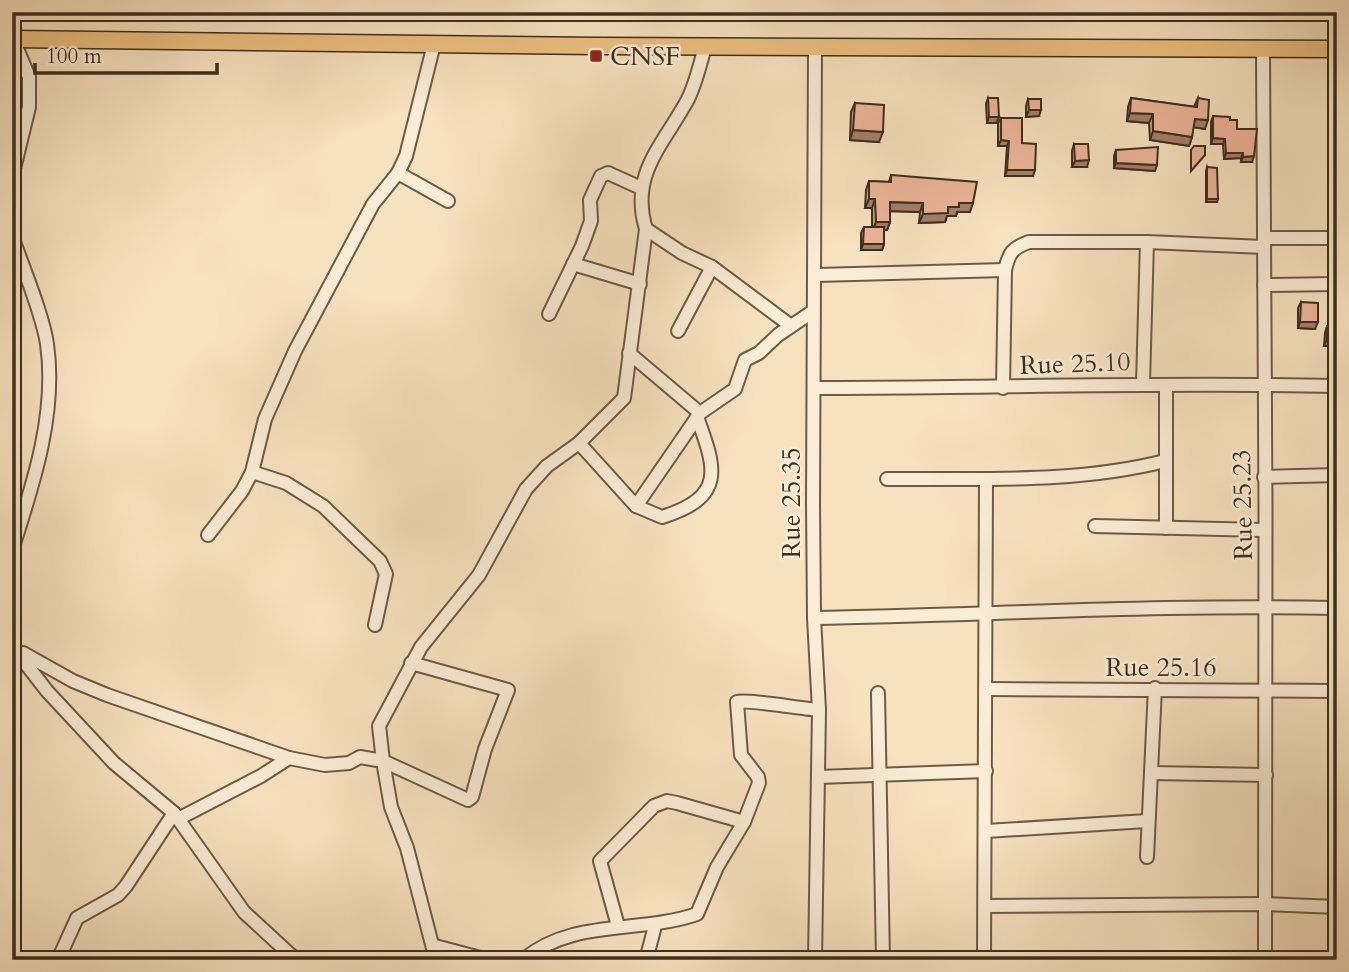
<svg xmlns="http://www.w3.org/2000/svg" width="1349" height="972" viewBox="0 0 1349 972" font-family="Cardo,serif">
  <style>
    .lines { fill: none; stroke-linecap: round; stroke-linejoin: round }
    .minor-casing { stroke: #6c5b46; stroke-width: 16 }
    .major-casing { stroke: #3d2e1d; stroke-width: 19 }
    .minor { stroke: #faecd5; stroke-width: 12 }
    .major { stroke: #ecc180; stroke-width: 16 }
    .wall { fill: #cb9b83; stroke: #3d2e1d; stroke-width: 2 }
    .shaded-wall { fill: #a57e6a; stroke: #3d2e1d; stroke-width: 2 }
    .building { fill: #ecb498; stroke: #3d2e1d; stroke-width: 2 }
    .poi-dot { fill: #8f2418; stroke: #faecd5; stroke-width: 2.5 }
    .labels { text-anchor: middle; stroke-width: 5; stroke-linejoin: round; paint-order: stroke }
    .poi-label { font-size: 26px; fill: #3d2e1d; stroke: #faecd5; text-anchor: start }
    .street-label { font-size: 26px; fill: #3d2e1d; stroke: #faecd5 }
  </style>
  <rect width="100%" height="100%" fill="#f7e2bf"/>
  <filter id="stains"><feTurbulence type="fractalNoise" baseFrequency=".00286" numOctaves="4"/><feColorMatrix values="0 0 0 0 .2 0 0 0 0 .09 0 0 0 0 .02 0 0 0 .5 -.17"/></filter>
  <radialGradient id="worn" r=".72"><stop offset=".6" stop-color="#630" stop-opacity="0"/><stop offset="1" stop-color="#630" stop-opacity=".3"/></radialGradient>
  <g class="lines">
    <g class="minor-casing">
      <g id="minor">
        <polyline points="434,44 406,156 398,173 448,201"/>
        <path d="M1263 49C1265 353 1267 656 1265 960"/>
        <polyline points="12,177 29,107 29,77 13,39"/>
        <polyline points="646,229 682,253 712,267 791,326"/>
        <path d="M12 236C22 265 43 315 47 344 57 413 33 485 12 550"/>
        <polyline points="1264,238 1337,238"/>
        <polyline points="573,264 640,284"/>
        <polyline points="816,275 1005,270"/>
        <polyline points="1264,285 1337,284"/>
        <polyline points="549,314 582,246 591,221 590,200 601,176 608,173 641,188"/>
        <polyline points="678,331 712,267"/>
        <polyline points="629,353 700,413 735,389 745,360 759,353 778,335 812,312"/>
        <polyline points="1143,383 1147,242"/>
        <polyline points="1166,385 1166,528"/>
        <path d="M815 388C989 388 1163 382 1337 386"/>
        <path d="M1003 388 1005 270C1009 253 1012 248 1029 242H1147L1264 247"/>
        <polyline points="579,443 636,506 700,413"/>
        <polyline points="252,472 286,483 323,506 380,561 386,574 375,625"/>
        <polyline points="1264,477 1337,475"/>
        <path d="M887 479C980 478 1074 484 1165 461"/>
        <path d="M636 506 662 517C726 497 716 469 697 417"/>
        <polyline points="1095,526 1263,530"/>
        <polyline points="208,535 242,491 252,472 265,419 295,351 373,204 398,173"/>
        <path d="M814 618C988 615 1162 604 1337 608"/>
        <polyline points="12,646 47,691 114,763 174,813 244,912 296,960"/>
        <polyline points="23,653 73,681 107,695 289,758"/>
        <path d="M411 663 508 690 485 749 472 797 468 800 383 761 379 726 421 647 479 575 526 489 547 466 579 443 624 398 646 229C629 174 664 144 688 99 696 83 700 64 705 47"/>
        <polyline points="986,689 1337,691"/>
        <polyline points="878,693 883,960"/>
        <polyline points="1151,773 1266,775"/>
        <polyline points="818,777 986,771"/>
        <polyline points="178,819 261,776 289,758 325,765 349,763 360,757 383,761 391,807 407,848 436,960"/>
        <polyline points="986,831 1147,821"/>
        <polyline points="1147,857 1155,688"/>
        <polyline points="985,906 1265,904 1337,907"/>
        <polyline points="618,926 600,861 654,806 667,801 677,803 744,822"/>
        <polyline points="435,946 488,960"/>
        <polyline points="58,960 77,918 118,895 126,886 174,813"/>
        <path d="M523 960C573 918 639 934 697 914L717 867 744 822 759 783 758 777 741 755 737 702C746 699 803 709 819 710"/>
        <polyline points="646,960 655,926"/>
        <polyline points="815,960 819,710 814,618 813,503 815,46"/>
        <polyline points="984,960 986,481"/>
      </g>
    </g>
    <g class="major-casing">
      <polyline id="major" points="12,39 597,46 1337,49"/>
    </g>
    <use href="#minor" class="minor"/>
    <use href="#major" class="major"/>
  </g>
  <g class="wall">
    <polygon points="988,98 996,123 987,123 986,104"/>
    <polygon points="1131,98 1194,107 1198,98 1205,129 1193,127 1192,137 1189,146 1150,140 1149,123 1127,121 1128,107"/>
    <polygon points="1028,99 1039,116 1026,117 1026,106"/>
    <polygon points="855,103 879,142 850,140 851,112"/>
    <polygon points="1213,116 1230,120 1237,129 1252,162 1241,162 1241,158 1224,159 1223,144 1211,144 1211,122"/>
    <polygon points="1001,118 1022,143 1033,176 1005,176 1007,146 998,146 998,123"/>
    <polygon points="1074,144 1087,167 1072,167 1072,151"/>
    <polygon points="1116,150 1155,171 1114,168 1114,156"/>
    <polygon points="1207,167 1217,202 1206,202 1206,171"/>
    <polygon points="891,175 970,212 957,212 956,216 947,216 945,222 919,223 920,212 890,211 890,222 887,230 884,230 884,244 882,250 861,250 861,233 864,227 872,227 872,208 865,208 866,190 869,181 889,182"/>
    <polygon points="1301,302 1315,329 1298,328 1298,308"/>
    <polygon points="1327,326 1337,326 1337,346 1324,346 1325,333"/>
  </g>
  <g class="shaded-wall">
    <polygon points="1029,110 1041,110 1039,116 1026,117"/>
    <polygon points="1130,113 1153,114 1149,123 1127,121"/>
    <polygon points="989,117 999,117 996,123 987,123"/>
    <polygon points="1195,119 1208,120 1205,129 1192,127"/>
    <polygon points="853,130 883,132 879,142 850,140"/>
    <polygon points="1153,131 1192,137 1189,146 1150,140"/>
    <polygon points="1213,138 1225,139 1223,144 1211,144"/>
    <polygon points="1001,140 1009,141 1007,146 998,146"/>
    <polygon points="1226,153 1243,153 1241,158 1224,159"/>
    <polygon points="1254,156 1252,162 1241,162 1243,157"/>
    <polygon points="1089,160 1087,167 1072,167 1075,161"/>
    <polygon points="1116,163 1157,165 1155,171 1114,168"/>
    <polygon points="1007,170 1035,170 1033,176 1005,176"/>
    <polygon points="869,199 875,199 872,208 865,208"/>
    <polygon points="1207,199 1218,199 1217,202 1206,202"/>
    <polygon points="890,202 923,203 920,212 886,211"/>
    <polygon points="959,203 973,203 970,212 957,212 956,216 947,216 945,222 919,223 923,214"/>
    <polygon points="876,222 890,222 887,230 872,231"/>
    <polygon points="863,244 884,244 882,250 861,250"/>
    <polygon points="1300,322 1318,322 1315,329 1298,328"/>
    <polygon points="1327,339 1337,339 1337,346 1324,346"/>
  </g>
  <g class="building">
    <polygon points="988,98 998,98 999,117 989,117"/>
    <polygon points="1131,98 1197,107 1198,98 1209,100 1208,120 1195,119 1192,137 1153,131 1153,114 1130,113"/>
    <polygon points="1028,99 1041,99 1041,110 1029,110"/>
    <polygon points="855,103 884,105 883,132 853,130"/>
    <polygon points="1213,116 1230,117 1230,120 1237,120 1237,129 1257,129 1254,156 1243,157 1243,153 1226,153 1225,139 1213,138"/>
    <polygon points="1001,118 1022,118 1022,143 1036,144 1035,170 1007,170 1009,141 1001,140"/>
    <polygon points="1074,144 1088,144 1089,160 1075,161"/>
    <polygon points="1194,146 1205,146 1205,155 1191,171 1191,150"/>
    <polygon points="1158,147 1157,165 1116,163 1116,150"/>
    <polygon points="1207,167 1217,168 1218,199 1207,199"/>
    <polygon points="891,175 977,182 973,203 959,203 959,207 948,207 948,213 923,214 923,203 890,202 890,222 876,222 875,199 869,199 869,181 891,182"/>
    <polygon points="864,227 884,227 884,244 863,244"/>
    <polygon points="1301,302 1318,303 1318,322 1300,322"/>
    <rect x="1327" y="326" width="10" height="13"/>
  </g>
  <rect class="poi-dot" x="589" y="49" width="14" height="14" rx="3.5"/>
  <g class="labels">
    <g class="poi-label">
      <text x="610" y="65">CNSF</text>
    </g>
    <g class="street-label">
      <text transform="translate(1075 363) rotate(-2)" y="9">Rue 25.10</text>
      <text transform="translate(791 503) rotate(-90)" y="9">Rue 25.35</text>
      <text transform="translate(1242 505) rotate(-91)" y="9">Rue 25.23</text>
      <text x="1161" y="676">Rue 25.16</text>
    </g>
  </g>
  <rect width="1349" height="972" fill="none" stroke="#f7e2bf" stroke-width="42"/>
  <rect x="14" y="14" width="1321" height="944" fill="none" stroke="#3d2e1d" stroke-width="3.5"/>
  <rect x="21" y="21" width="1307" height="930" fill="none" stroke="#3d2e1d" stroke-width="2"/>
  <path d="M35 63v10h182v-10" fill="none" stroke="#3d2e1d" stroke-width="3.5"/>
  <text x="46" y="63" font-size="21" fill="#3d2e1d" stroke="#faecd5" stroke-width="5" paint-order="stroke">100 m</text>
  <rect width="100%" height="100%" filter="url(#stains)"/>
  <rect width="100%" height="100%" fill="url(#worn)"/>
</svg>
